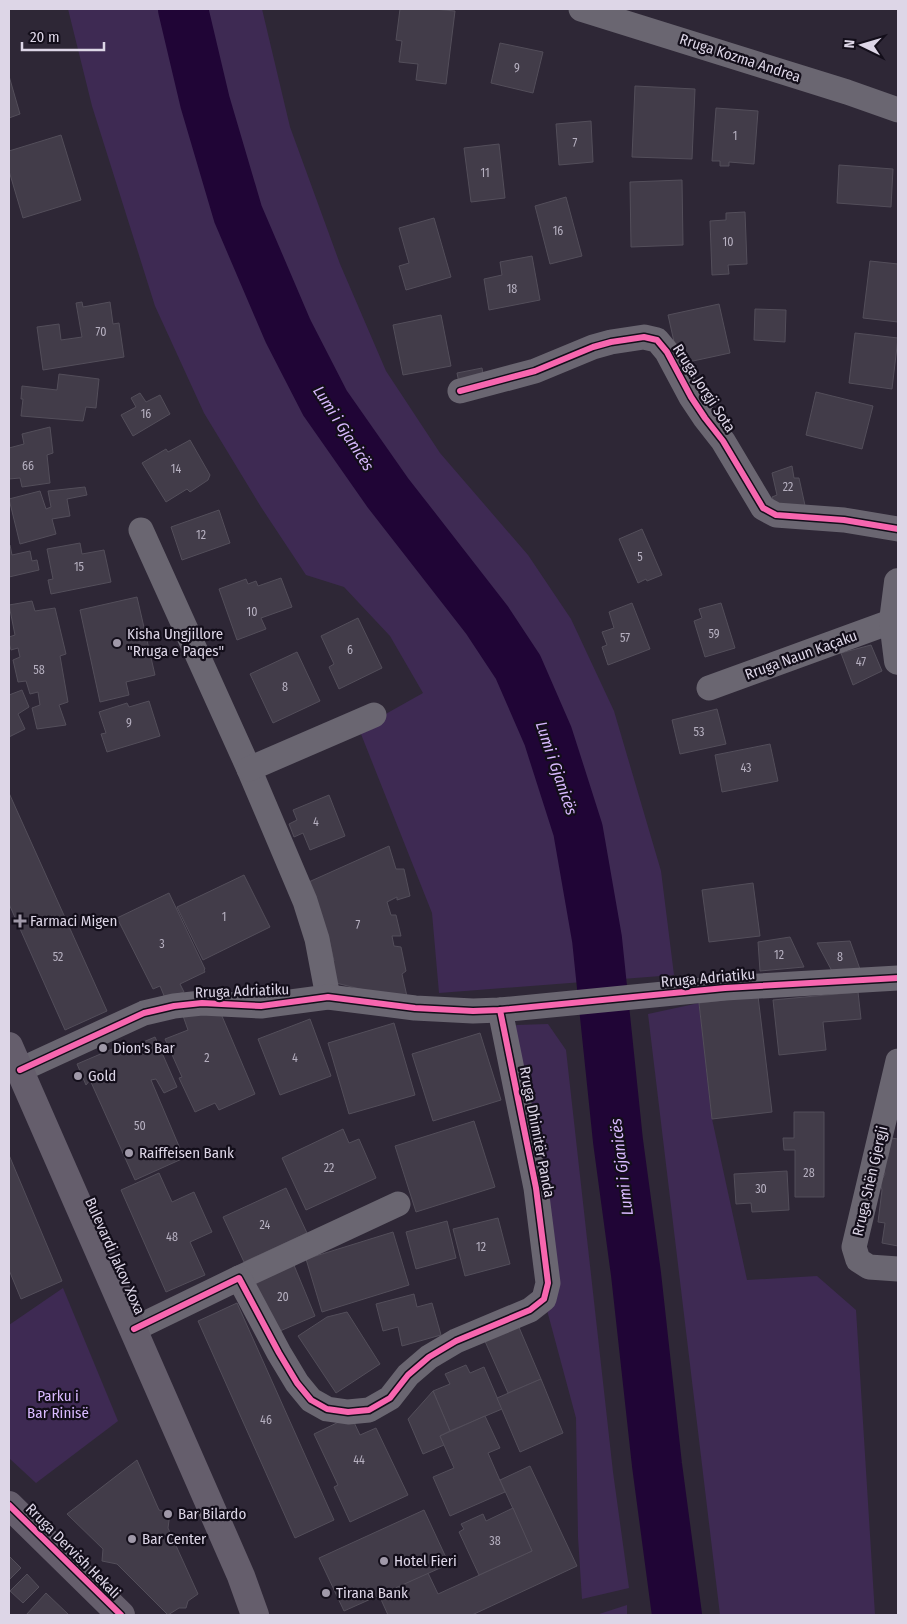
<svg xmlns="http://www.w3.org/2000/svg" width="907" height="1624" viewBox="0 0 907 1624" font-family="'Fira Sans Condensed',sans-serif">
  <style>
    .green { fill: #3e2a53 }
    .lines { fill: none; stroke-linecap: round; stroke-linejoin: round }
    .river { stroke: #200536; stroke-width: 50 }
    .building { fill: #423c49; stroke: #534e5a }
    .minor { stroke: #6a6671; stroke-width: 25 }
    .tertiary { stroke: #6a6671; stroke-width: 28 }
    .secondary { stroke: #655e6c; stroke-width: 28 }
    .cycleway-casing { stroke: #130e1a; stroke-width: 9 }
    .cycleway { stroke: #f766af; stroke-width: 6 }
    .poi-dot { fill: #a099a9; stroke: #130e1a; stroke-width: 2 }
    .labels { text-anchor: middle; stroke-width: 4.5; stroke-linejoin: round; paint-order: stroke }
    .number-label { font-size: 12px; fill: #b6b0c0 }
    .street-label { font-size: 15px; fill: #ddd6e7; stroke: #130e1a }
    .poi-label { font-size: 15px; fill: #ddd6e7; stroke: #130e1a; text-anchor: start }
    .park-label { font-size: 15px; fill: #d9baff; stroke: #130e1a }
    .water-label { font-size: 16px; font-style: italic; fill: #d8b9fe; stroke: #130e1a }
  </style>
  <rect width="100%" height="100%" fill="#2e2736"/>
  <g class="green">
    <polygon points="68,9 262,9 290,127 340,264 386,371 440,453 528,555 571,619 614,711 661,871 674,975 439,993 432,913 359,729 423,693 390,636 344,587 306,575 261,507 204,413 155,306 92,106"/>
    <polygon points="699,1003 712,1119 747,1280 817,1276 856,1310 875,1615 720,1615 648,1014"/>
    <polygon points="548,1024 566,1050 613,1472 629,1588 582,1599 578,1537 576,1418 544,1299 505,1031 517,1025"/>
    <polygon points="63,1288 118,1421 36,1483 9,1458 9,1325"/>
    <polygon points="627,1605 627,1615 596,1615"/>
  </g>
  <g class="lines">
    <polyline class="river" points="183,9 205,102 238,214 288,331 325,403 388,493 487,620 518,667 548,736 578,830 597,939 618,1141 636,1274 657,1465 677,1615"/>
  </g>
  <g class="building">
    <polygon points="400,9 434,9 455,11 446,84 416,80 418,64 399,62 402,41 396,40"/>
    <polygon points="500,43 543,52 533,93 491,83"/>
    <polygon points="9,76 20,114 9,118"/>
    <polygon points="635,86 695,89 692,159 632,157"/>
    <polygon points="716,108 758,111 754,164 729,162 729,166 720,166 720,161 712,161"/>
    <polygon points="591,121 593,162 559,165 556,124"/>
    <polygon points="61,135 81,200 23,218 9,171 9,151"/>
    <polygon points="499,144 505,198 471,202 464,148"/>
    <polygon points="839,165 893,169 891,207 837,203"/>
    <polygon points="682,180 683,245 631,247 630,182"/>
    <polygon points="566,197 582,256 550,264 535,206"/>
    <polygon points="745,212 747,264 728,265 729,274 712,275 710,221 726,220 726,213"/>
    <polygon points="434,218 451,277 406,290 399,266 409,263 399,228"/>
    <polygon points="532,256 540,300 489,310 484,279 502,275 500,262"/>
    <polygon points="870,261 898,264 898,322 863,318"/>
    <polygon points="82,302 83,307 110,302 113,324 119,323 124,357 43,370 37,327 59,324 61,340 82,337 76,303"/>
    <polygon points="719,304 730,353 679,364 668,315"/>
    <polygon points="755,309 786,310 785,342 754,340"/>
    <polygon points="441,315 451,366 403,375 393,325"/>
    <polygon points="855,333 898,338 892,389 849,383"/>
    <polygon points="482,368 485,385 460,388 457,373"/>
    <polygon points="59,374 99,379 96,408 86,407 83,421 21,416 23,399 21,399 22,386 57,390"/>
    <polygon points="816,392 873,406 862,449 806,435"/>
    <polygon points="140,393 146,402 160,395 170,414 133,436 121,415 136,407 131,398"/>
    <polygon points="50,427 53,453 47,455 50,483 22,487 20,478 9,479 9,448 24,444 22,434"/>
    <polygon points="190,440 210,475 208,480 190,492 187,489 166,502 142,463 166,449 168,452"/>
    <polygon points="792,466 794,478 799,478 806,510 776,507 772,497 777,495 772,473"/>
    <polygon points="85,487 87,495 67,499 70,516 52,519 56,534 20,544 9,499 40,491 46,509 51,507 48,491"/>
    <polygon points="219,510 230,543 182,560 171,527"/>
    <polygon points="642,529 662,575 647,581 646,579 638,583 619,539"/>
    <polygon points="80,543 82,554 104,550 111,582 51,594 48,580 53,579 47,549"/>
    <polygon points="9,545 10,545 12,555 30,551 32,561 37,560 39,570 9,577"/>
    <polygon points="281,578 292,607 261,618 266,629 237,640 219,589 246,579 248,584 256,581 258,586"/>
    <polygon points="137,597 155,675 126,682 129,695 100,702 80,610"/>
    <polygon points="32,601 35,611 55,608 66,654 60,656 68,702 59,705 66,725 37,729 32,708 40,705 38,692 30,694 26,681 18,682 13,660 20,657 18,648 11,650 9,643 9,637 15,635 9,605"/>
    <polygon points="632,603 650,649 608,665 602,647 607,645 602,632 614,628 609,612"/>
    <polygon points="721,603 735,648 705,657 694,621 702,618 699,609"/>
    <polygon points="358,618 382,668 339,689 329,667 334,664 321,636"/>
    <polygon points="871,645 882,671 853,685 841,653"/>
    <polygon points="297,652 320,701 273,723 250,674"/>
    <polygon points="22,690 29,707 18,714 25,729 9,737 9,695"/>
    <polygon points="149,701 160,736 107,752 101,734 106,733 99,712 127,703 129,707"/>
    <polygon points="717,709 726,744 680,754 672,720"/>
    <polygon points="770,744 778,781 722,792 715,755"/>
    <polygon points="9,793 107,1011 65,1030 9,904"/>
    <polygon points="329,795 345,836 310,850 303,833 294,837 289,824 297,820 293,810"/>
    <polygon points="389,846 396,869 404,869 410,896 397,900 397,897 387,902 391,915 396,915 401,936 392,936 394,946 401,947 406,971 402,974 408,1001 336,983 328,963 334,961 328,935 302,885"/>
    <polygon points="244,875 270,927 203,960 177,907"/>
    <polygon points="753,883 760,936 709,942 702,890"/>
    <polygon points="169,893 205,969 204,970 205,972 180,984 184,992 165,998 160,986 153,989 117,918"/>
    <polygon points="790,937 804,967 760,971 758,942"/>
    <polygon points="850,941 861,972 832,971 817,943"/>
    <polygon points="858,992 861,1019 823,1022 826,1050 779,1055 773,1000"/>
    <polygon points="758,996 772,1112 712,1119 699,1003"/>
    <polygon points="219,1009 255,1094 219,1110 215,1103 195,1112 179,1078 182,1077 165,1039 188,1030 182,1013"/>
    <polygon points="310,1019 331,1076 280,1095 258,1039"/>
    <polygon points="394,1023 415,1095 349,1114 328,1043"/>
    <polygon points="480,1033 501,1100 433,1121 412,1054"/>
    <polygon points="155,1037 177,1087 164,1093 156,1079 151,1080 184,1158 135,1180 90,1080 86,1085 77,1064 124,1044 127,1049"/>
    <polygon points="794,1112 824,1112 824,1197 795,1197 795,1150 784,1150 783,1138 794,1138"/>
    <polygon points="474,1121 495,1187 416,1212 395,1146"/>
    <polygon points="343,1129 349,1143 359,1139 376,1178 306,1210 282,1158"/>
    <polygon points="891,1138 898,1139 898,1246 882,1243 885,1223 878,1222 882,1190 880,1183 885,1174 883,1165 888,1157"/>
    <polygon points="9,1155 62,1281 21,1299 9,1270"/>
    <polygon points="787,1171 789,1210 752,1212 751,1203 736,1204 734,1174"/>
    <polygon points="159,1173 172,1202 194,1192 212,1232 190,1242 205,1275 166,1292 121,1190"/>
    <polygon points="286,1188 307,1233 244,1262 223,1217"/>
    <polygon points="498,1218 510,1264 465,1276 453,1229"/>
    <polygon points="447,1221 456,1258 416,1269 406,1232"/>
    <polygon points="393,1232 409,1285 322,1312 306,1259"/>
    <polygon points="291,1258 315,1316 273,1334 252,1275"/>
    <polygon points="414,1294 417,1307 432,1303 441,1335 402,1346 398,1327 383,1331 376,1304"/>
    <polygon points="237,1303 334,1520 295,1538 198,1321"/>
    <polygon points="347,1312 380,1364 336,1393 298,1336 327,1317"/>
    <polygon points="518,1325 541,1379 508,1393 484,1339"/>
    <polygon points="466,1365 470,1373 484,1367 502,1409 450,1431 433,1391 450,1384 445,1374"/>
    <polygon points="541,1379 563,1433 520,1452 497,1398"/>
    <polygon points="433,1391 450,1431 440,1436 444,1445 423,1454 408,1419"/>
    <polygon points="351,1416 360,1435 376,1428 408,1495 350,1522 334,1487 338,1485 314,1434"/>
    <polygon points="485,1416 500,1448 488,1453 505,1492 450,1516 433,1477 454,1468 440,1436"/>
    <polygon points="137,1460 159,1510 170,1513 168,1528 198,1594 188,1601 186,1608 179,1608 168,1615 117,1564 102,1561 103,1549 67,1514"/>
    <polygon points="530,1466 577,1566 472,1615 388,1615 379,1595 428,1573 438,1594 532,1551 500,1480"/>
    <polygon points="513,1508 532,1551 479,1575 459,1532 464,1529 461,1524 483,1514 486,1521"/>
    <polygon points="424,1510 449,1564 344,1611 319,1558"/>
    <polygon points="9,1556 21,1568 9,1580"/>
    <polygon points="27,1574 39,1587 23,1603 10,1591"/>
    <polygon points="46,1593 69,1615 26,1615"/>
  </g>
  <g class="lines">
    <g class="minor">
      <polyline points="581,9 847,92 898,110"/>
      <polyline points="460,391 535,371 593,347 611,342 644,337 657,340 667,352 691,397 705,418 723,441 763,508 776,515 844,520 898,529"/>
      <polyline points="141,530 249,769 305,901 317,939 328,997"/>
      <polyline points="709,688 893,621"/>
      <polyline points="249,769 374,715"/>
      <polyline points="898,1061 854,1247 858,1260 869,1267 898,1269"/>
      <polyline points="20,1070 144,1013 174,1006 202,1003 261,1006 328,997 415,1008 473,1011 500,1010 725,988 898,978"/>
      <polyline points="239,1278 398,1204"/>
      <polyline points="134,1329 239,1278 279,1353 297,1383 311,1400 327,1409 348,1412 369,1410 390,1398 408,1375 429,1357 456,1341 530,1310 544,1299 548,1283 536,1188 500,1010"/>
    </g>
    <polyline class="tertiary" points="898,582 893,621 898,661"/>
    <g class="secondary">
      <polyline points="9,1046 241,1576 255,1615"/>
      <polyline points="9,1505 121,1615"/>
    </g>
    <g class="cycleway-casing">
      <g id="cycleway">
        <polyline points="460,391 535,371 593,347 611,342 644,337 657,340 667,352 691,397 705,418 723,441 763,508 776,515 844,520 898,529"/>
        <polyline points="20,1070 144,1013 174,1006 202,1003 261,1006 328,997 415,1008 473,1011 500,1010 725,988 898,978"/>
        <polyline points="134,1329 239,1278 279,1353 297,1383 311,1400 327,1409 348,1412 369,1410 390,1398 408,1375 429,1357 456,1341 530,1310 544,1299 548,1283 536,1188 500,1010"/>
        <polyline points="9,1505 121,1615"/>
      </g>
    </g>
    <use href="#cycleway" class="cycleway"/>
  </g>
  <g class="poi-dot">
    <circle cx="117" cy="643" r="5"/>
    <path d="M17.5 913.5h5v5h5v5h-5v5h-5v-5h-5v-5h5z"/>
    <circle cx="103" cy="1048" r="5"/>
    <circle cx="78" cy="1076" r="5"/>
    <circle cx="129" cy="1153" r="5"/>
    <circle cx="168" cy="1514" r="5"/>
    <circle cx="132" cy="1539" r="5"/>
    <circle cx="384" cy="1561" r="5"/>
    <circle cx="326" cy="1593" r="5"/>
  </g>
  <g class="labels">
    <g class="number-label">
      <text x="517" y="72">9</text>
      <text x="735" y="140">1</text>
      <text x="575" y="147">7</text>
      <text x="485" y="177">11</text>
      <text x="558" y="235">16</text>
      <text x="728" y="246">10</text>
      <text x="512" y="293">18</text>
      <text x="101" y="336">70</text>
      <text x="146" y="418">16</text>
      <text x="28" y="470">66</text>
      <text x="176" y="473">14</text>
      <text x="788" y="491">22</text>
      <text x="201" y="539">12</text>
      <text x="640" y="561">5</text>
      <text x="79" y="571">15</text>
      <text x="252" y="616">10</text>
      <text x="714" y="638">59</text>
      <text x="625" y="642">57</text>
      <text x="350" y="654">6</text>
      <text x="861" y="666">47</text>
      <text x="39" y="674">58</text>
      <text x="285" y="691">8</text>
      <text x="129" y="727">9</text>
      <text x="699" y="736">53</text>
      <text x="746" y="772">43</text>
      <text x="316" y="826">4</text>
      <text x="224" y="921">1</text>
      <text x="358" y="929">7</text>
      <text x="162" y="948">3</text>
      <text x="779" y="959">12</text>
      <text x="58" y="961">52</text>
      <text x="840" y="961">8</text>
      <text x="207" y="1062">2</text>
      <text x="295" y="1062">4</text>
      <text x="140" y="1130">50</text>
      <text x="329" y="1172">22</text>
      <text x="809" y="1177">28</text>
      <text x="761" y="1193">30</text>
      <text x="265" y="1229">24</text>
      <text x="172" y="1241">48</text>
      <text x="481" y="1251">12</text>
      <text x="283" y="1301">20</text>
      <text x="266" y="1424">46</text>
      <text x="359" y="1464">44</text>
      <text x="495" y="1545">38</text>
    </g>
    <g class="street-label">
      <text transform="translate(740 58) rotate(18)" y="5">Rruga Kozma Andrea</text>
      <text transform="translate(704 388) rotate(57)" y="5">Rruga Jorgji Sota</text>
      <text transform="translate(801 655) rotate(-20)" y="5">Rruga Naun Kaçaku</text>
      <text transform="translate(708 978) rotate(-5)" y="5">Rruga Adriatiku</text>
      <text transform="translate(242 991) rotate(-2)" y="5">Rruga Adriatiku</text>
      <text transform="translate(537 1132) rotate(79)" y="5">Rruga Dhimitër Panda</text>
      <text transform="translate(870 1181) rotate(-77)" y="5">Rruga Shën Gjergji</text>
      <text transform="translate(115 1256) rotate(66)" y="5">Bulevardi Jakov Xoxa</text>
      <text transform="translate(73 1551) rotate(45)" y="5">Rruga Dervish Hekali</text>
    </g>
    <g class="poi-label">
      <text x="127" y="639">Kisha Ungjillore<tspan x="127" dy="17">"Rruga e Paqes"</tspan></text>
      <text x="30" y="926">Farmaci Migen</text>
      <text x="113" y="1053">Dion's Bar</text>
      <text x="88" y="1081">Gold</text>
      <text x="139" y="1158">Raiffeisen Bank</text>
      <text x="178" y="1519">Bar Bilardo</text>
      <text x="142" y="1544">Bar Center</text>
      <text x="394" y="1566">Hotel Fieri</text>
      <text x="336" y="1598">Tirana Bank</text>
    </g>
    <g class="park-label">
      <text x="58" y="1401">Parku i<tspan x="58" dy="17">Bar Rinisë</tspan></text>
    </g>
    <g class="water-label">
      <text transform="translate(344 428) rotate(57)" y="6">Lumi i Gjanicës</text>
      <text transform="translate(557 768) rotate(71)" y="6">Lumi i Gjanicës</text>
      <text transform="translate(621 1167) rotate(-97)" y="6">Lumi i Gjanicës</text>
    </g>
  </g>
  <rect width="907" height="1624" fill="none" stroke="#ddd6e7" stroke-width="20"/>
  <g transform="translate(862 45) rotate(275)" stroke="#130e1a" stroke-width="4" paint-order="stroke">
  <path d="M0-4L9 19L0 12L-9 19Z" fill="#ddd6e7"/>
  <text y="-8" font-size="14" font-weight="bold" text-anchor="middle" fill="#ddd6e7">N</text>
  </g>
  <path d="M22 42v8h82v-8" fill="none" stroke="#ddd6e7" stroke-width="2.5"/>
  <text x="30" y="42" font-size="15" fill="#ddd6e7" stroke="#130e1a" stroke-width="4" paint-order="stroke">20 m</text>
</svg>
